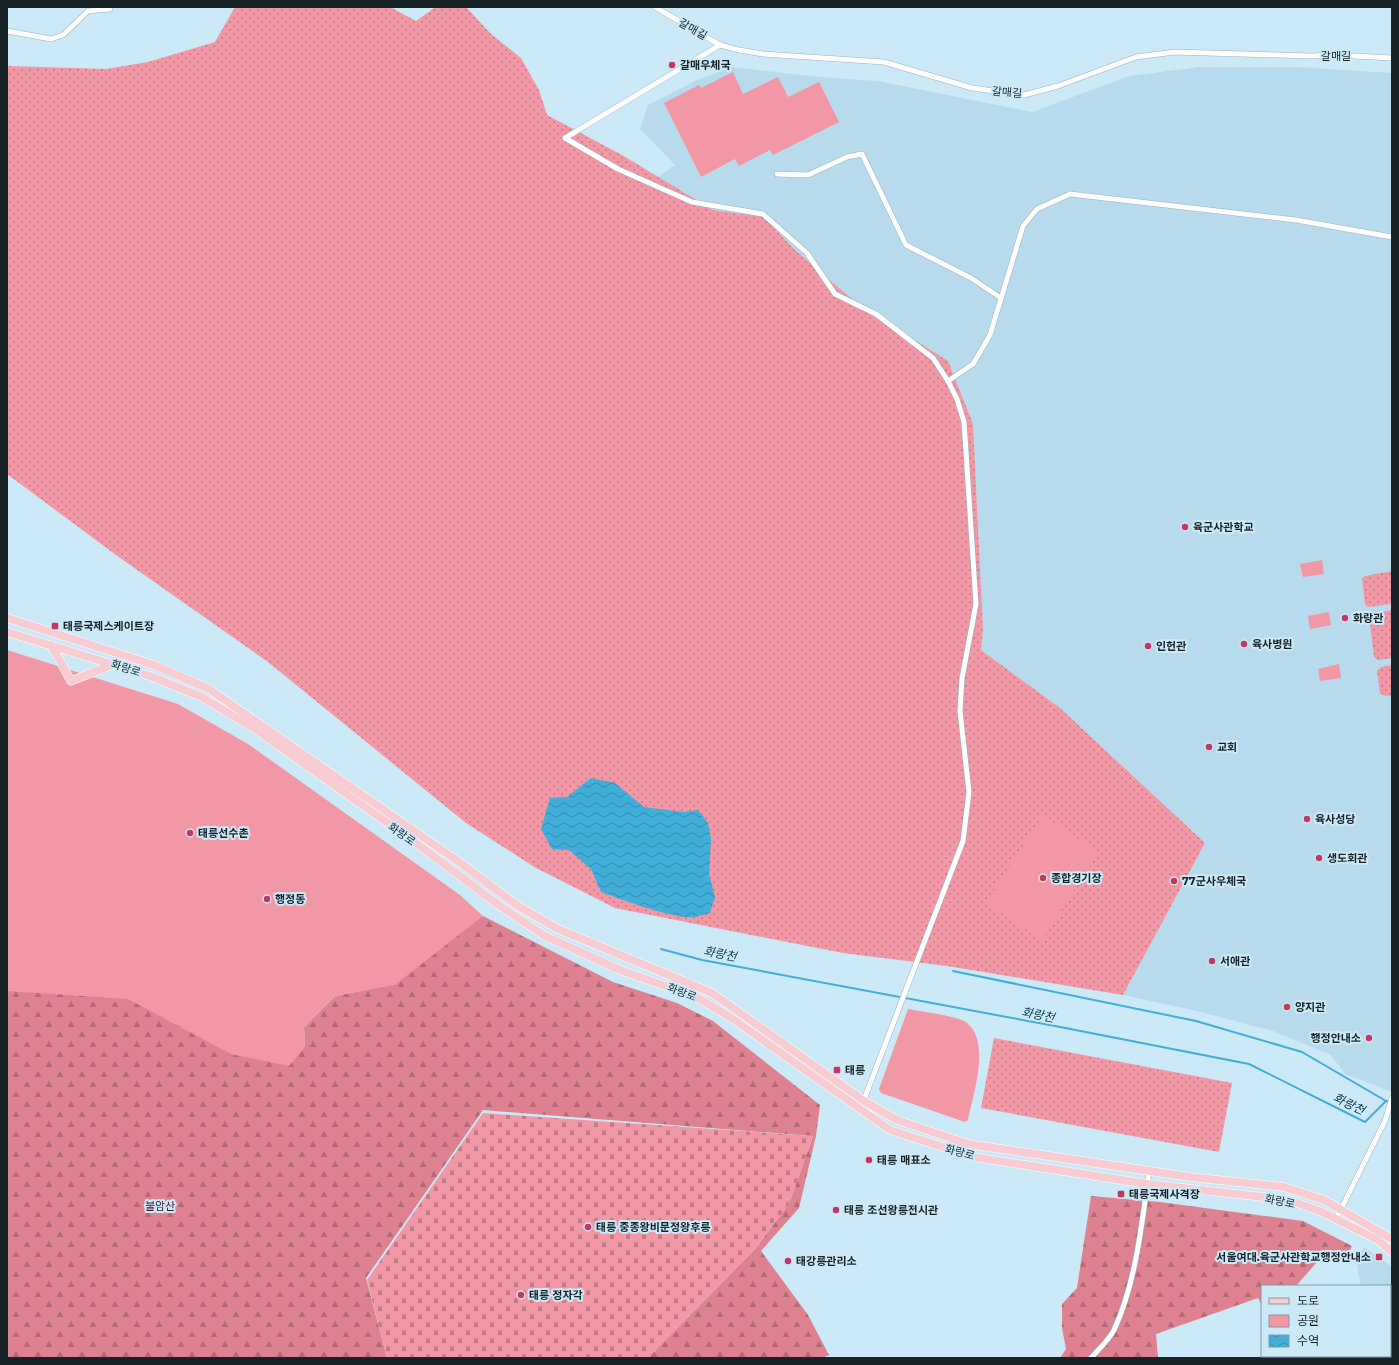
<svg xmlns="http://www.w3.org/2000/svg" width="1399" height="1365" viewBox="0 0 1399 1365" font-family="Montserrat,'Noto Sans KR',sans-serif">
  <style>
    .built { fill: #b7dbed }
    .green { fill: url(#green-dots) }
    .forest { fill: url(#forest-firs) }
    .cemetery { fill: url(#cemetery-stones) }
    .pitch { fill: #f297a5 }
    .water { fill: url(#water-waves) }
    .lines { fill: none; stroke-linecap: round; stroke-linejoin: round }
    .stream { stroke: #40aed9; stroke-width: 2 }
    .minor-casing { stroke: #97b3c1; stroke-width: 6 }
    .primary-casing { stroke: #fff; stroke-width: 9 }
    .minor { stroke: #fff; stroke-width: 5 }
    .primary { stroke: #f8ccd3; stroke-width: 8 }
    .rail { stroke: #4d5d65; stroke-width: 2; stroke-dasharray: 6 3; stroke-linecap: butt }
    .poi-dot { fill: #c6375d; stroke: #cce9f7; stroke-width: 1.5 }
    .labels { text-anchor: middle; stroke-width: 4; stroke-linejoin: round; paint-order: stroke }
    .street-label { font-size: 11px; fill: #172227; stroke: #cce9f7 }
    .poi-label { font-size: 11px; font-weight: bold; fill: #172227; stroke: #cce9f7; text-anchor: start }
    .park-label { font-size: 11px; fill: #4a101f; stroke: #cce9f7 }
    .water-label { font-size: 12px; font-style: italic; fill: #033648; stroke: #cce9f7 }
  </style>
  <defs>
    <pattern id="green-dots" width="8" height="8" patternUnits="userSpaceOnUse"><rect width="8" height="8" fill="#f297a5"/><path d="M2 2h.1M6 6h.1" fill="none" stroke="#c37b86" stroke-width="1.8" stroke-linecap="round"/></pattern>
    <pattern id="forest-firs" width="22" height="20" patternUnits="userSpaceOnUse"><rect width="22" height="20" fill="#de8190"/><path d="M5 1l3.5 6h-7zM16 11l3.5 6h-7z" fill="#b36976"/></pattern>
    <pattern id="cemetery-stones" width="16" height="16" patternUnits="userSpaceOnUse"><rect width="16" height="16" fill="#f297a5"/><path d="M2 7V4a2 2 0 0 1 4 0v3zM10 15v-3a2 2 0 0 1 4 0v3z" fill="#c37b86"/></pattern>
    <pattern id="water-waves" width="16" height="10" patternUnits="userSpaceOnUse"><rect width="16" height="10" fill="#40aed9"/><path d="M0 5q4-4 8 0t8 0" fill="none" stroke="#358db0"/></pattern>
  </defs>
  <rect width="100%" height="100%" fill="#cce9f7"/>
  <g class="built">
    <polygon points="732,67 819,77 878,81 1032,112 1129,76 1200,67 1297,67 1392,73 1392,1092 1345,1074 1331,1055 1273,1031 1197,1011 1123,995 1205,843 1060,708 981,650 983,630 973,424 878,317 847,295 794,249 764,217 713,210 658,177 675,165 640,129 648,105 699,79"/>
    <polygon points="1364,1247 1392,1267 1392,1358 1303,1358 1306,1356 1390,1356 1390,1286 1361,1286 1357,1264"/>
  </g>
  <g class="green">
    <polygon points="235,7 390,7 416,21 434,8 466,7 491,34 521,58 539,90 547,115 622,155 713,210 764,217 794,249 847,295 878,317 948,361 973,424 983,630 981,650 1060,708 1205,843 1123,995 947,966 843,953 615,908 536,868 466,823 268,662 116,555 7,474 7,66 106,69 148,62 215,42"/>
    <polygon points="1392,571 1392,604 1368,607 1365,604 1362,579 1365,576"/>
    <polygon points="1392,610 1392,658 1378,660 1374,657 1369,617 1373,614"/>
    <polygon points="1392,665 1392,695 1385,696 1380,693 1377,671 1381,667"/>
    <polygon points="994,1038 1232,1083 1219,1152 981,1108"/>
  </g>
  <g class="forest">
    <polygon points="483,916 613,982 677,1003 713,1021 820,1105 816,1136 799,1208 761,1251 808,1315 829,1355 822,1358 648,1358 755,1249 789,1204 813,1136 483,1110 366,1278 387,1358 7,1358 7,988 45,957 305,1047 304,1027 335,996 396,984 431,947"/>
    <polygon points="1091,1196 1160,1202 1303,1221 1352,1246 1345,1261 1317,1262 1296,1286 1262,1286 1262,1305 1258,1298 1156,1334 1158,1358 1060,1358 1066,1349 1062,1328 1062,1304 1077,1288"/>
  </g>
  <polygon class="cemetery" points="483,1113 813,1136 789,1204 755,1249 648,1358 387,1358 367,1280"/>
  <g class="pitch">
    <polygon points="733,72 743,94 778,77 788,97 819,82 839,122 773,155 770,150 739,166 735,159 701,177 664,103 699,85 701,88"/>
    <polygon points="1322,560 1324,574 1303,577 1300,564"/>
    <polygon points="1329,612 1331,625 1310,629 1308,616"/>
    <polygon points="7,650 178,704 248,744 460,895 483,916 396,984 335,996 304,1027 305,1047 289,1066 231,1054 128,999 7,991"/>
    <polygon points="1339,664 1341,678 1320,681 1318,669"/>
    <polygon points="1043,815 1099,852 1042,940 986,903"/>
    <path d="M908 1009C925 1012 943 1014 959 1019 995 1031 973 1094 968 1120L965 1122 881 1093 879 1089Z"/>
  </g>
  <path class="water" d="M591 778 615 783 644 807 683 812 698 810 708 823 711 839 709 874 715 897 710 913C705 914 700 916 695 917 672 919 624 900 601 892L591 869 569 850 552 849 541 829 550 798 567 797Z"/>
  <g class="lines">
    <g class="stream">
      <polyline points="661,949 702,960 1055,1026 1249,1064 1365,1122 1386,1101 1390,1102"/>
      <polyline points="953,971 1196,1021 1302,1052 1386,1101"/>
    </g>
    <g class="minor-casing">
      <g id="minor">
        <polyline points="655,7 720,45 739,50 763,54 884,62 972,88 1024,95 1058,86 1136,57 1175,52 1310,56 1335,55 1392,58"/>
        <polyline points="7,31 51,39 63,35 88,11 110,9 110,7"/>
        <polyline points="720,45 565,138 618,169 692,202 763,214 807,253 835,294 876,314 933,358 948,381 957,399 964,422 976,604 962,678 960,711 969,792 963,841 860,1110"/>
        <polyline points="777,174 808,175 847,157 862,154 906,245 971,278 1001,298"/>
        <polyline points="948,381 973,364 990,335 1023,226 1037,209 1070,194 1296,220 1392,237"/>
        <polyline points="1336,1219 1385,1121 1392,1098"/>
        <path d="M1091 1358C1098 1350 1109 1340 1114 1330 1136 1283 1142 1222 1149 1172"/>
        <polyline points="1387,1358 1389,1356"/>
      </g>
    </g>
    <g class="primary-casing">
      <g id="primary">
        <polyline points="7,618 154,665 209,689 462,864 518,906 558,929 712,993 864,1101 897,1120 968,1144 1190,1177 1284,1187 1324,1200 1392,1239"/>
        <polyline points="7,632 150,676 202,697 255,729 420,846 497,904 545,936 620,970 696,997 733,1019 890,1130 973,1157 1147,1184 1289,1200 1322,1212 1378,1240 1392,1252"/>
        <polyline points="51,645 71,681 114,664"/>
      </g>
    </g>
    <use href="#minor" class="minor"/>
    <use href="#primary" class="primary"/>
    <polyline class="rail" points="1318,7 1320,7"/>
  </g>
  <g class="poi-dot">
    <circle cx="672" cy="65" r="4"/>
    <circle cx="1185" cy="527" r="4"/>
    <circle cx="1345" cy="618" r="4"/>
    <rect x="51" y="622" width="8" height="8" rx="2"/>
    <circle cx="1244" cy="644" r="4"/>
    <circle cx="1148" cy="646" r="4"/>
    <circle cx="1209" cy="747" r="4"/>
    <circle cx="1307" cy="819" r="4"/>
    <circle cx="190" cy="833" r="4"/>
    <circle cx="1319" cy="858" r="4"/>
    <circle cx="1043" cy="878" r="4"/>
    <circle cx="1174" cy="881" r="4"/>
    <circle cx="267" cy="899" r="4"/>
    <circle cx="1212" cy="961" r="4"/>
    <circle cx="1287" cy="1007" r="4"/>
    <circle cx="1369" cy="1038" r="4"/>
    <rect x="833" y="1066" width="8" height="8" rx="2"/>
    <circle cx="869" cy="1160" r="4"/>
    <rect x="1117" y="1190" width="8" height="8" rx="2"/>
    <circle cx="836" cy="1210" r="4"/>
    <circle cx="588" cy="1227" r="4"/>
    <rect x="1375" y="1253" width="8" height="8" rx="2"/>
    <circle cx="788" cy="1261" r="4"/>
    <circle cx="521" cy="1295" r="4"/>
  </g>
  <g class="labels">
    <g class="street-label">
      <text transform="translate(693 29) rotate(30)" y="4">갈매길</text>
      <text x="1336" y="60">갈매길</text>
      <text transform="translate(1007 92) rotate(5)" y="4">갈매길</text>
      <text transform="translate(126 668) rotate(18)" y="4">화랑로</text>
      <text transform="translate(402 834) rotate(35)" y="4">화랑로</text>
      <text transform="translate(682 992) rotate(21)" y="4">화랑로</text>
      <text transform="translate(960 1152) rotate(15)" y="4">화랑로</text>
      <text transform="translate(1280 1201) rotate(11)" y="4">화랑로</text>
    </g>
    <g class="poi-label">
      <text x="680" y="69">갈매우체국</text>
      <text x="1193" y="531">육군사관학교</text>
      <text x="1353" y="622">화랑관</text>
      <text x="63" y="630">태릉국제스케이트장</text>
      <text x="1252" y="648">육사병원</text>
      <text x="1156" y="650">인헌관</text>
      <text x="1217" y="751">교회</text>
      <text x="1315" y="823">육사성당</text>
      <text x="198" y="837">태릉선수촌</text>
      <text x="1327" y="862">생도회관</text>
      <text x="1051" y="882">종합경기장</text>
      <text x="1182" y="885">77군사우체국</text>
      <text x="275" y="903">행정동</text>
      <text x="1220" y="965">서애관</text>
      <text x="1295" y="1011">양지관</text>
      <text x="1361" y="1042" text-anchor="end">행정안내소</text>
      <text x="845" y="1074">태릉</text>
      <text x="877" y="1164">태릉 매표소</text>
      <text x="1129" y="1198">태릉국제사격장</text>
      <text x="844" y="1214">태릉 조선왕릉전시관</text>
      <text x="596" y="1231">태릉 중종왕비문정왕후릉</text>
      <text x="1371" y="1261" text-anchor="end">서울여대.육군사관학교행정안내소</text>
      <text x="796" y="1265">태강릉관리소</text>
      <text x="529" y="1299">태릉 정자각</text>
    </g>
    <g class="park-label">
      <text x="160" y="1210">불암산</text>
    </g>
    <g class="water-label">
      <text transform="translate(720 954) rotate(11)" y="4">화랑천</text>
      <text transform="translate(1038 1015) rotate(11)" y="4">화랑천</text>
      <text transform="translate(1349 1104) rotate(26)" y="4">화랑천</text>
    </g>
  </g>
  <rect width="1399" height="1365" fill="none" stroke="#172227" stroke-width="16"/>
  <rect x="1261" y="1285" width="130" height="72" fill="#cce9f7" stroke="#8499a4"/>
  <rect x="1269" y="1298" width="20" height="6" fill="#f8ccd3" stroke="#8499a4"/>
  <text x="1297" y="1305" font-size="12" fill="#172227">도로</text>
  <rect x="1269" y="1315" width="20" height="12" fill="#f297a5" stroke="#8499a4"/>
  <text x="1297" y="1325" font-size="12" fill="#172227">공원</text>
  <rect x="1269" y="1335" width="20" height="12" fill="url(#water-waves)" stroke="#8499a4"/>
  <text x="1297" y="1345" font-size="12" fill="#172227">수역</text>
</svg>
